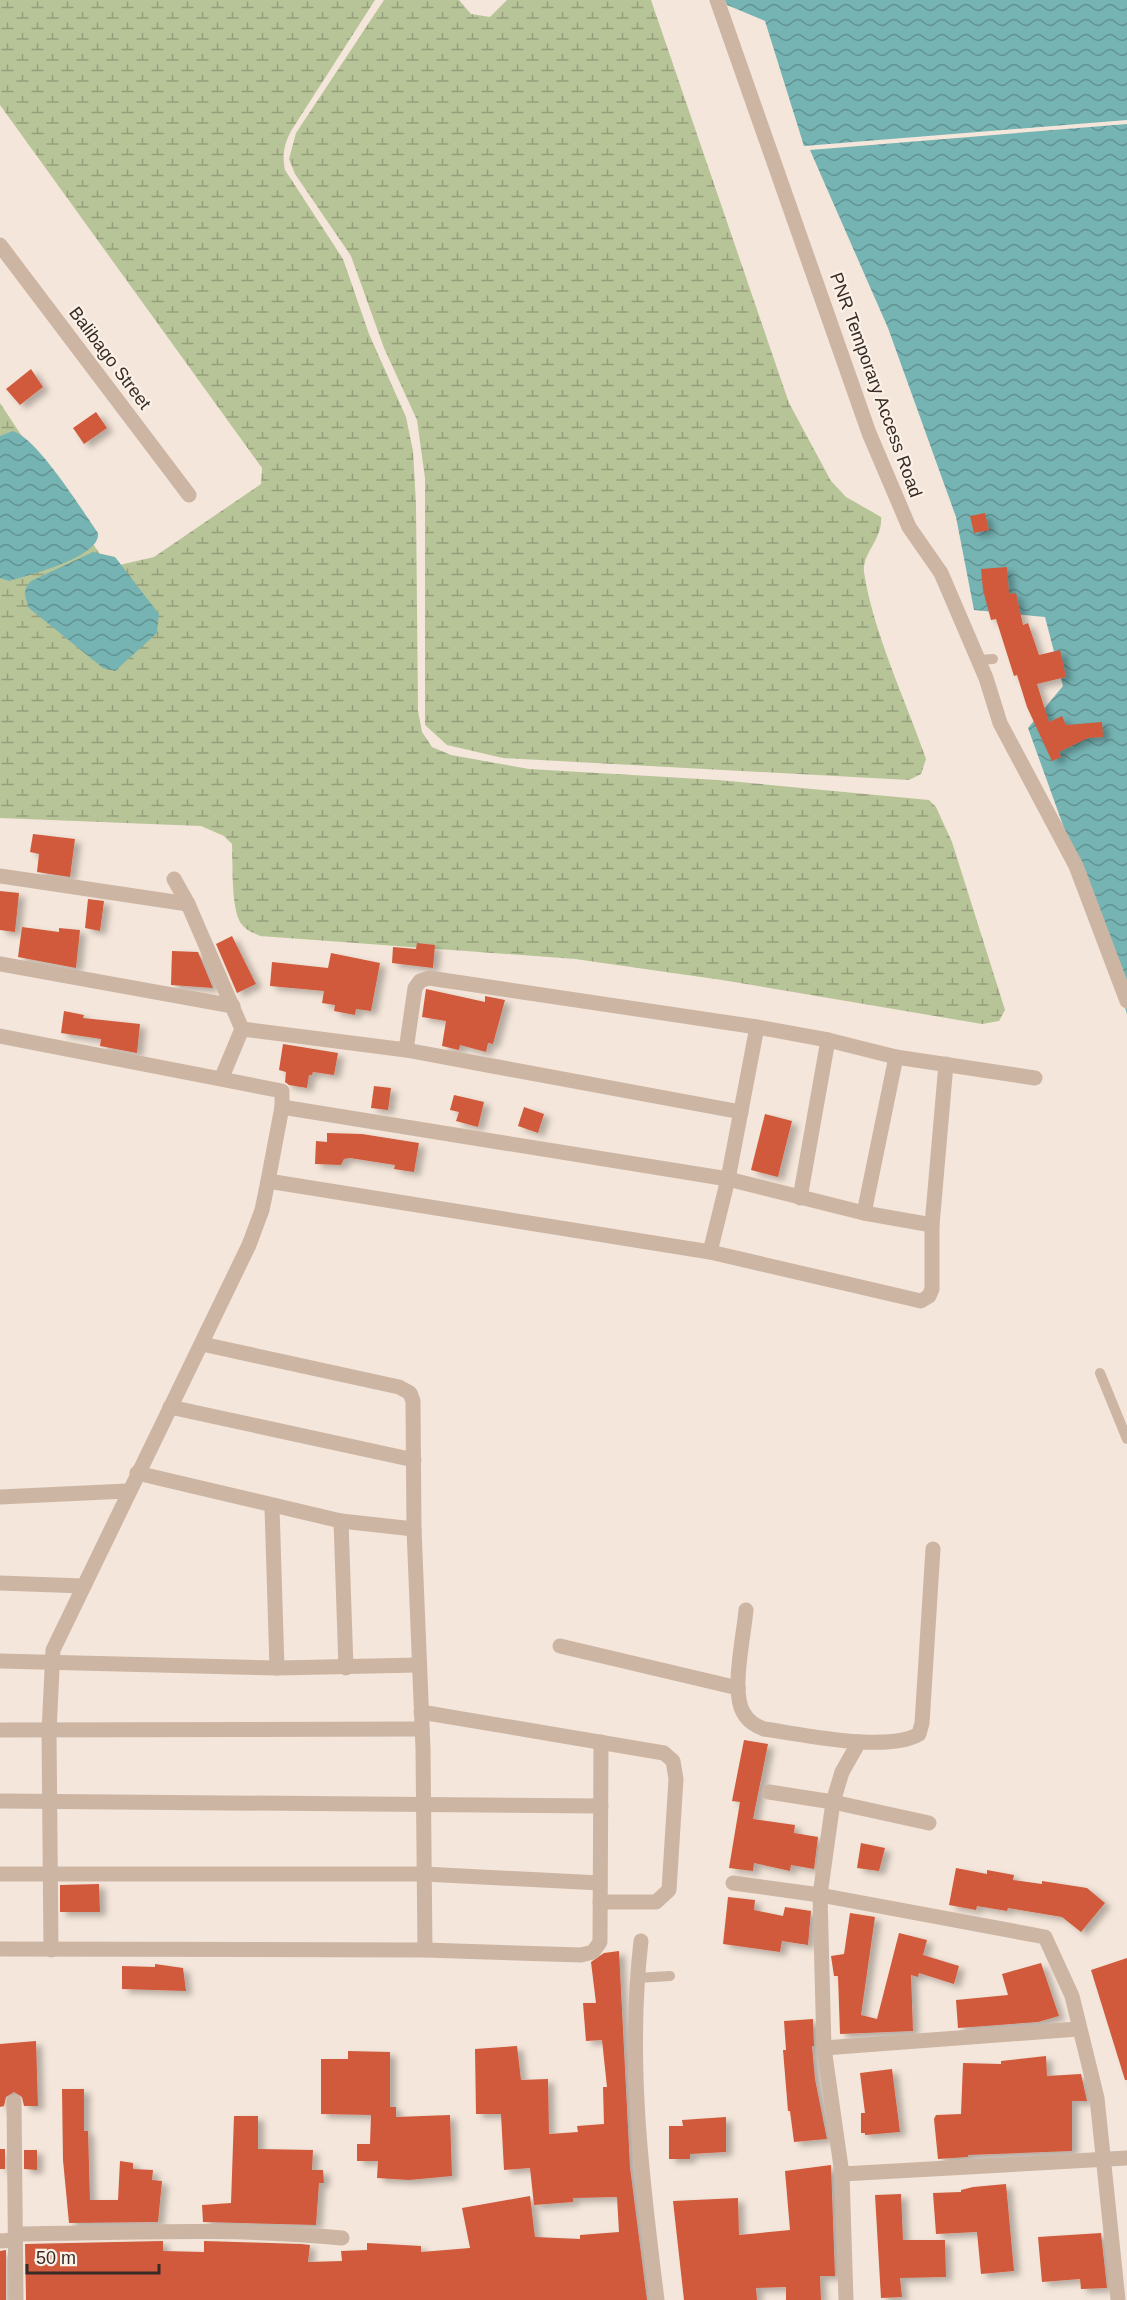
<svg xmlns="http://www.w3.org/2000/svg" width="1127" height="2300" viewBox="0 0 1127 2300" font-family="Helvetica,sans-serif">
  <style>
    .wetland { fill: url(#wetland-marsh) }
    .water { fill: url(#water-waves) }
    .building { fill: #d05a3b; filter: url(#shadow) }
    .lines { fill: none; stroke-linecap: round; stroke-linejoin: round }
    .service { stroke: #cdb5a4; stroke-width: 10 }
    .minor { stroke: #cdb5a4; stroke-width: 15 }
    .labels { text-anchor: middle; stroke-width: 4.5; stroke-linejoin: round; paint-order: stroke }
    .street-label { font-size: 18px; fill: #382b27; stroke: #fbf1e6 }
  </style>
  <defs>
    <pattern id="wetland-marsh" width="20" height="14" patternUnits="userSpaceOnUse" patternTransform="scale(1.5)"><rect width="20" height="14" fill="#b7c498"/><path d="M1 5h8M5 5V1M11 12h8M15 12V8" fill="none" stroke="#969f7c"/></pattern>
    <pattern id="water-waves" width="16" height="10" patternUnits="userSpaceOnUse" patternTransform="scale(1.5)"><rect width="16" height="10" fill="#76b3b3"/><path d="M0 5q4-4 8 0t8 0" fill="none" stroke="#629292"/></pattern>
    <filter id="shadow"><feDropShadow dx="6" dy="4" stdDeviation="3" flood-color="#0004"/></filter>
  </defs>
  <rect width="100%" height="100%" fill="#f4e6da"/>
  <g class="wetland">
    <path d="M0 0H375L291 131C284 145 282 155 285 170L343 259 369 334 406 417 413 451 416 504 418 711 422 732 432 747 451 755 529 769 718 780 929 800 936 807 952 842 1005 1010 999 1021 982 1024 722 980 575 959 260 936C252 932 245 930 240 922 231 905 233 865 232 844L224 836 201 826 0 818V403L103 559 115 566 154 557 261 484 262 468 0 105Z"/>
    <path d="M384 0H459L471 14 490 17 507 0H651L789 403 831 481 846 497 881 517C883 539 862 553 864 572 873 632 906 701 926 759L921 774 909 780 503 758 447 745 425 725V478L417 420 384 348 351 256 295 174 289 159 296 133Z"/>
  </g>
  <g class="water">
    <polygon points="725,0 1127,0 1127,120 804,146 765,21 727,5"/>
    <polygon points="1127,124 1127,1014 1104,939 1028,728 1063,686 1045,617 974,610 956,517 888,328 810,150"/>
    <path d="M13 431C37 438 82 510 98 533 101 557 29 575 9 581L0 578V436Z"/>
    <path d="M93 552 115 557 159 614 157 633 115 671 103 668 29 608C25 596 22 591 31 581Z"/>
  </g>
  <g class="building">
    <polygon points="31,369 43,387 20,405 6,389"/>
    <polygon points="96,412 107,428 84,444 73,428"/>
    <polygon points="985,513 989,530 974,533 970,516"/>
    <polygon points="1007,567 1009,594 1016,593 1023,625 1028,623 1039,655 1060,650 1066,677 1037,684 1049,722 1062,716 1066,725 1102,722 1103,737 1088,738 1059,752 1061,757 1052,761 1027,707 1017,675 1014,676 996,619 991,620 983,590 981,569"/>
    <polygon points="33,834 75,839 70,877 37,872 39,854 30,852"/>
    <polygon points="0,891 19,893 15,932 0,930"/>
    <polygon points="88,899 104,901 100,931 85,928"/>
    <polygon points="22,927 59,932 59,928 80,930 76,968 18,957"/>
    <polygon points="232,936 256,984 237,993 216,944"/>
    <polygon points="417,943 435,945 433,968 392,963 393,947 416,949"/>
    <polygon points="172,951 198,952 213,988 171,985"/>
    <polygon points="331,953 380,963 371,1011 356,1009 355,1015 334,1011 335,1005 322,1003 324,991 270,986 272,962 328,968"/>
    <polygon points="426,989 485,1002 485,996 505,1000 493,1044 488,1043 486,1052 460,1045 459,1050 442,1046 446,1021 422,1017"/>
    <polygon points="64,1011 84,1015 83,1018 140,1024 137,1053 100,1046 101,1039 61,1033"/>
    <polygon points="283,1044 338,1053 334,1075 313,1072 312,1075 309,1075 307,1088 289,1085 285,1082 286,1072 279,1070"/>
    <polygon points="374,1086 391,1088 388,1110 371,1108"/>
    <polygon points="454,1095 484,1102 478,1127 456,1121 459,1112 450,1110"/>
    <polygon points="524,1107 544,1114 538,1133 518,1126"/>
    <polygon points="765,1114 792,1121 778,1177 751,1170"/>
    <polygon points="327,1133 362,1134 419,1143 414,1172 394,1169 395,1165 350,1158 344,1159 341,1165 315,1164 316,1141 327,1142"/>
    <polygon points="744,1740 768,1744 753,1819 795,1825 794,1833 818,1837 814,1869 791,1865 790,1871 754,1863 753,1871 729,1868 740,1802 732,1801"/>
    <polygon points="861,1843 885,1848 879,1871 857,1868"/>
    <polygon points="956,1868 987,1874 987,1870 1014,1875 1013,1880 1042,1884 1042,1881 1087,1888 1105,1903 1081,1932 1062,1917 1008,1908 1007,1911 977,1906 976,1910 949,1905"/>
    <polygon points="99,1884 100,1912 60,1912 60,1885"/>
    <polygon points="728,1897 755,1900 754,1910 783,1916 785,1907 811,1911 808,1945 782,1941 780,1952 723,1944"/>
    <polygon points="850,1913 875,1917 861,2015 877,2019 899,1933 927,1940 923,1955 959,1966 954,1984 919,1973 918,1977 911,1975 913,2031 840,2034 838,1976 834,1976 831,1956 844,1954"/>
    <polygon points="619,1951 630,2167 647,2300 26,2300 25,2244 163,2241 163,2251 204,2252 204,2241 301,2244 310,2245 308,2262 342,2261 341,2251 367,2250 367,2243 421,2246 421,2252 470,2248 462,2208 530,2196 535,2237 580,2239 580,2235 619,2232 617,2197 573,2198 573,2202 534,2205 530,2168 504,2170 501,2114 476,2114 475,2049 517,2046 521,2080 548,2079 549,2134 578,2132 577,2126 604,2124 603,2087 607,2087 602,2040 586,2041 583,2003 596,2003 591,1962 604,1953"/>
    <polygon points="1127,1958 1127,2080 1125,2080 1091,1970"/>
    <polygon points="1041,1963 1059,2016 1038,2022 958,2028 956,2000 1008,1995 1002,1974"/>
    <polygon points="155,1964 183,1968 186,1991 122,1989 122,1966 155,1967"/>
    <polygon points="813,2019 814,2046 812,2046 815,2079 827,2139 794,2142 790,2111 788,2111 783,2050 786,2050 784,2021"/>
    <polygon points="36,2041 38,2106 24,2106 22,2097 14,2092 6,2097 4,2106 0,2107 0,2044"/>
    <polygon points="348,2051 390,2052 390,2107 396,2107 396,2117 450,2115 452,2176 409,2180 377,2178 378,2161 357,2161 357,2144 370,2144 371,2115 321,2114 321,2059 348,2059"/>
    <polygon points="1046,2056 1047,2076 1081,2074 1087,2101 1072,2101 1072,2151 968,2155 968,2157 938,2159 934,2119 936,2115 961,2114 963,2063 1001,2064 1001,2061"/>
    <polygon points="892,2069 900,2132 865,2135 865,2133 861,2133 861,2113 865,2113 860,2073"/>
    <polygon points="62,2089 84,2089 84,2131 88,2131 90,2200 118,2200 120,2161 133,2163 133,2169 153,2170 152,2180 162,2181 158,2222 69,2223 63,2160"/>
    <polygon points="234,2116 258,2116 258,2149 313,2150 312,2170 323,2170 324,2183 319,2183 316,2225 203,2222 202,2205 231,2203"/>
    <polygon points="726,2117 726,2152 690,2154 690,2159 669,2159 669,2126 683,2126 682,2120"/>
    <rect x="0" y="2149" width="5" height="20"/>
    <polygon points="24,2150 37,2150 37,2170 24,2169"/>
    <polygon points="831,2165 835,2276 820,2276 821,2300 786,2300 786,2287 756,2288 757,2300 684,2300 673,2201 738,2198 739,2235 790,2230 785,2171"/>
    <polygon points="1006,2184 1014,2271 981,2274 977,2232 936,2234 933,2193 961,2192 961,2190 973,2187"/>
    <polygon points="901,2194 903,2240 945,2240 946,2277 900,2278 902,2297 881,2298 875,2195"/>
    <polygon points="1101,2233 1107,2288 1081,2289 1080,2279 1042,2282 1038,2237"/>
    <polygon points="6,2250 6,2300 0,2300 0,2251"/>
  </g>
  <g class="lines">
    <g class="service">
      <polyline points="978,660 993,659"/>
      <polyline points="1100,1373 1127,1439"/>
      <polyline points="637,1978 670,1976"/>
    </g>
    <g class="minor">
      <polyline points="717,0 869,433 909,527 941,573 986,678 1000,723 1076,866 1127,1001"/>
      <polyline points="0,245 189,495"/>
      <polyline points="0,876 188,904"/>
      <polyline points="174,879 188,904 242,1029 222,1077"/>
      <polyline points="0,964 233,1006"/>
      <polyline points="242,1029 406,1050 741,1112"/>
      <polyline points="0,1036 282,1091 282,1107 268,1181 710,1252 921,1301 929,1296 932,1289 932,1225 946,1064"/>
      <polyline points="406,1050 415,988 420,981 429,978 757,1027 828,1040 896,1057 1035,1078"/>
      <polyline points="282,1107 728,1179 864,1213 932,1225"/>
      <polyline points="800,1198 828,1040"/>
      <polyline points="864,1213 896,1057"/>
      <polyline points="710,1252 728,1179 757,1027"/>
      <polyline points="202,1344 399,1387 410,1393 413,1401 414,1529 423,1749 425,1950"/>
      <polyline points="170,1407 414,1460"/>
      <polyline points="137,1473 341,1521 414,1529"/>
      <polyline points="0,1497 127,1491"/>
      <polyline points="272,1507 277,1668"/>
      <polyline points="341,1521 346,1668"/>
      <polyline points="0,1583 83,1586"/>
      <path d="M746 1610C744 1635 731 1691 743 1712 748 1721 754 1725 764 1729 801 1734 887 1753 919 1734L922 1723 933 1549"/>
      <polyline points="560,1646 738,1688"/>
      <polyline points="0,1661 277,1668 419,1665"/>
      <polyline points="421,1712 664,1753 673,1761 676,1779 669,1890 656,1902 600,1902"/>
      <polyline points="0,1730 422,1729"/>
      <polyline points="769,1792 833,1802 929,1823"/>
      <polyline points="0,1801 601,1806"/>
      <polyline points="0,1874 424,1874 600,1883"/>
      <polyline points="733,1883 820,1895 1045,1937 1072,1996 1097,2098 1118,2300"/>
      <path d="M641 1941C627 2062 642 2180 657 2300"/>
      <polyline points="0,1949 425,1950 581,1955 593,1952 600,1942 601,1742"/>
      <polyline points="51,1950 49,1731 53,1650 249,1245 262,1210 268,1181"/>
      <polyline points="824,2048 1078,2029"/>
      <polyline points="14,2102 16,2300"/>
      <polyline points="842,2174 1127,2158"/>
      <path d="M15 2234C124 2233 234 2227 342 2238"/>
      <polyline points="0,2241 15,2240"/>
      <polyline points="846,2300 842,2174 824,2048 820,1895 833,1802 842,1772 859,1742"/>
    </g>
  </g>
  <g class="labels">
    <g class="street-label">
      <text transform="translate(110 358) rotate(53)" y="6">Balibago Street</text>
      <text transform="translate(876 385) rotate(70)" y="6">PNR Temporary Access Road</text>
    </g>
  </g>
  <path d="M27 2264v9h132v-9" fill="none" stroke="#382b27" stroke-width="3"/>
  <text x="36" y="2264" font-size="18" fill="#382b27" stroke="#fbf1e6" stroke-width="4.5" paint-order="stroke">50 m</text>
</svg>
